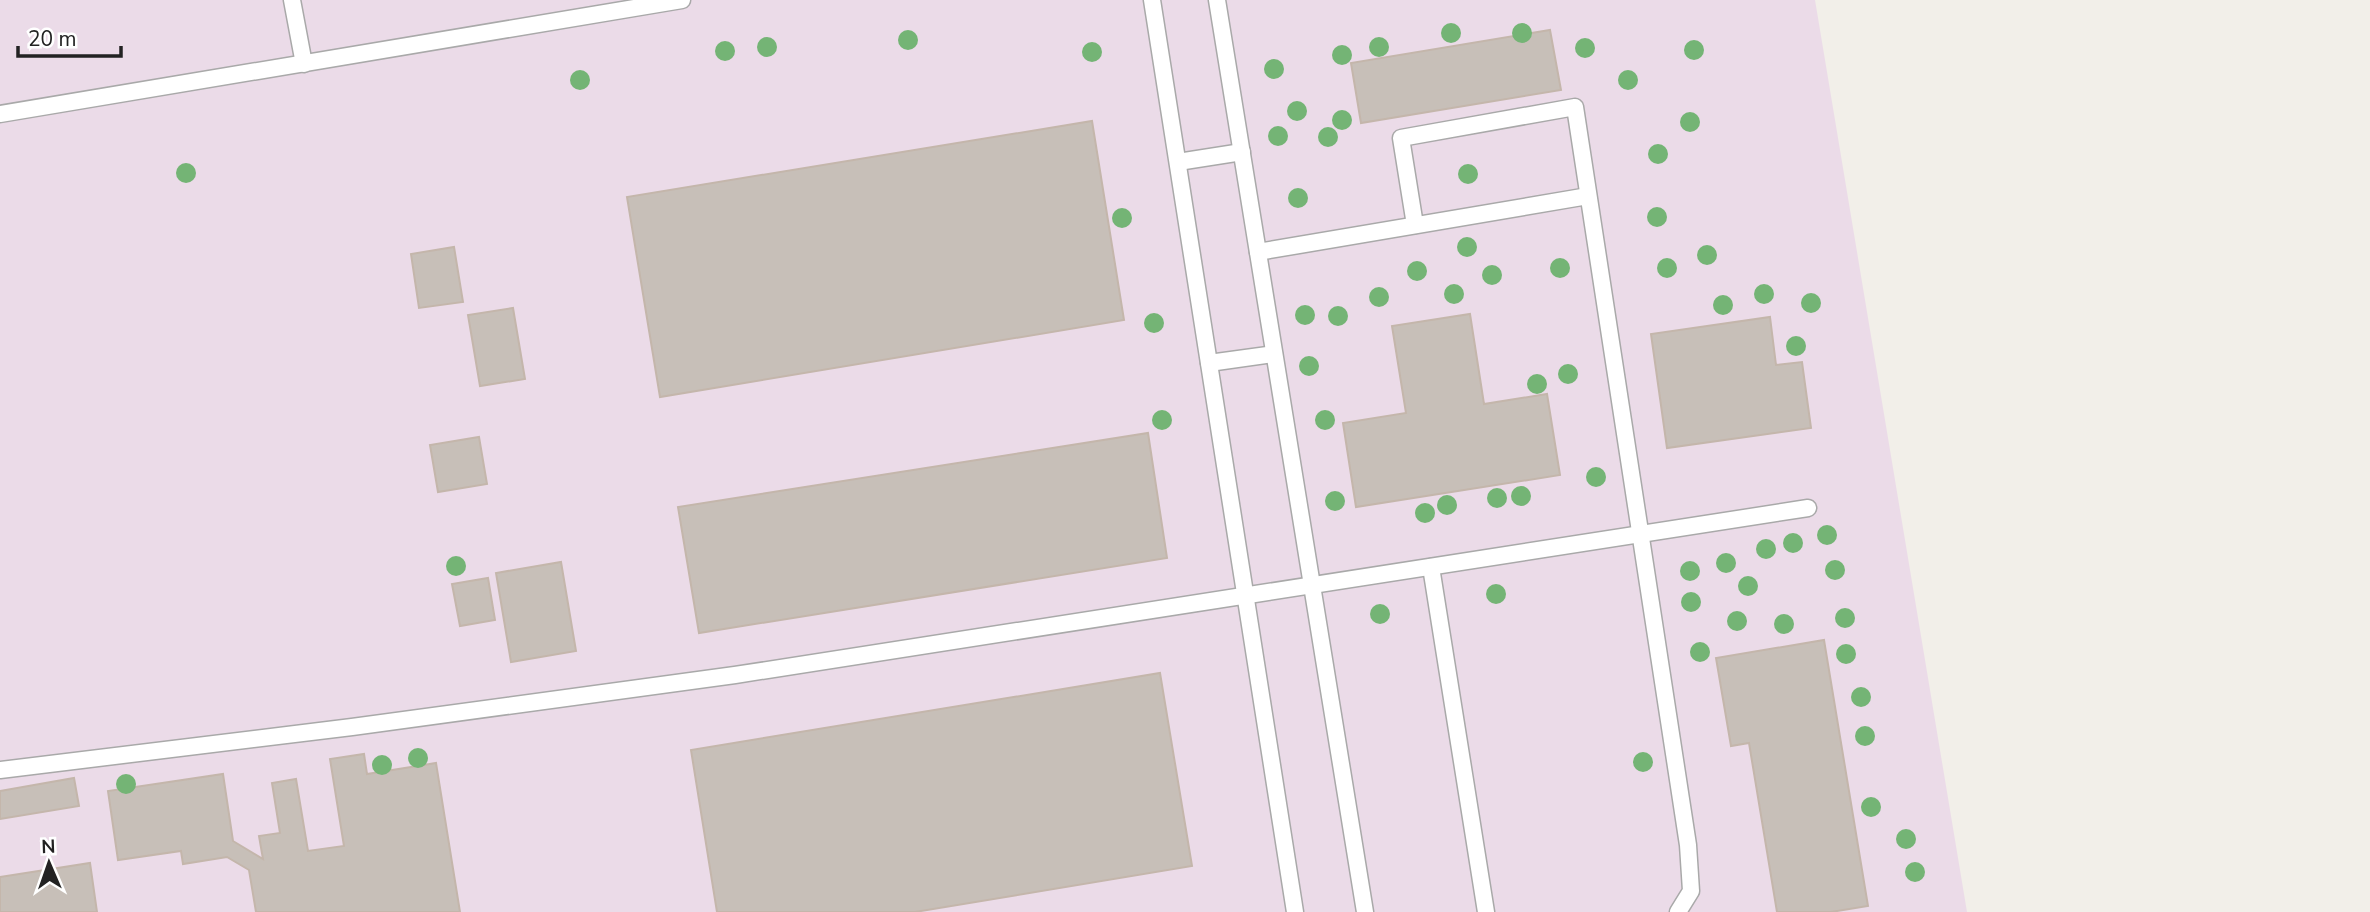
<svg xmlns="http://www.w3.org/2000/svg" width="2370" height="912" viewBox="0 0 2370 912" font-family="'Nunito Sans',sans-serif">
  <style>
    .industrial { fill: #ebdbe8 }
    .building { fill: #c7bfb8; stroke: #c4b6ab; stroke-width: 2 }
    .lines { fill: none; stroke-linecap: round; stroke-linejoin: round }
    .lane-casing { stroke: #a9a9a9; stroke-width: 19 }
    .lane { stroke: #fff; stroke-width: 16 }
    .tree { fill: #74b475 }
  </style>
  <rect width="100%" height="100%" fill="#f2efe9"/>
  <polygon class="industrial" points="0,0 1815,0 1967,912 0,912"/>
  <g class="building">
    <polygon points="1550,30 1561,90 1361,123 1351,63"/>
    <polygon points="1092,121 1124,320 660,397 627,197"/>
    <polygon points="454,247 463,302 419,308 411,254"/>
    <polygon points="513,308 525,379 480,386 468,315"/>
    <polygon points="1470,314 1484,404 1547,394 1560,475 1356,507 1343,423 1406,413 1392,326"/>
    <polygon points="1770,317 1776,365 1802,362 1811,428 1667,448 1651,334"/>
    <polygon points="1148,433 1167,558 699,633 678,507"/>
    <polygon points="479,437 487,484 438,492 430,445"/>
    <polygon points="561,562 576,651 511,662 496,573"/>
    <polygon points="488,578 495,620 460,626 452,584"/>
    <polygon points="1824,640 1868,906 1831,912 1777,912 1749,743 1731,746 1716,658"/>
    <polygon points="1160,673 1192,866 915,912 717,912 691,750"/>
    <polygon points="364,754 367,774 436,763 460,912 256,912 249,870 227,857 183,864 181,851 118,860 108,791 223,774 233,841 263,859 259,836 280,833 272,783 296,779 308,851 344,846 330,759"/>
    <polygon points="74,778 79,806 0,819 0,791"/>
    <polygon points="90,863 97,912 0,912 0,877"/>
  </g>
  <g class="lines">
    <g class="lane-casing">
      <g id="lane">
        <polyline points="292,0 304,64"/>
        <polyline points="1152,0 1295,912"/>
        <polyline points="1217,0 1365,912"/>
        <polyline points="0,114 682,0"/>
        <polyline points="1178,162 1242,152"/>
        <polyline points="1415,225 1401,138 1575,107 1688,845 1691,891 1678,912"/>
        <polyline points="1258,252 1588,196"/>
        <polyline points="1209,363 1274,354"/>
        <polyline points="1431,567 1486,912"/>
        <polyline points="0,770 352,727 735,675 1808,508"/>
      </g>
    </g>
    <use href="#lane" class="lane"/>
  </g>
  <g class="tree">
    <circle cx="1451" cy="33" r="10"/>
    <circle cx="1522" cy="33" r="10"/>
    <circle cx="908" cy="40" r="10"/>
    <circle cx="767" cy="47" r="10"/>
    <circle cx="1379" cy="47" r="10"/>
    <circle cx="1585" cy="48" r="10"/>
    <circle cx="1694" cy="50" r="10"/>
    <circle cx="725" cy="51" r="10"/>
    <circle cx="1092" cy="52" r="10"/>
    <circle cx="1342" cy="55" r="10"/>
    <circle cx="1274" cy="69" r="10"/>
    <circle cx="580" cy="80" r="10"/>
    <circle cx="1628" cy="80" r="10"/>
    <circle cx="1297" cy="111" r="10"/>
    <circle cx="1342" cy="120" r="10"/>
    <circle cx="1690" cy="122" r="10"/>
    <circle cx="1278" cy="136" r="10"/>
    <circle cx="1328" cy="137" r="10"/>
    <circle cx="1658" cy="154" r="10"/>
    <circle cx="186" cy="173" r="10"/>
    <circle cx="1468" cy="174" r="10"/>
    <circle cx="1298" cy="198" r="10"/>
    <circle cx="1657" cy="217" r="10"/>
    <circle cx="1122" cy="218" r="10"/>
    <circle cx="1467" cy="247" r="10"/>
    <circle cx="1707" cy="255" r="10"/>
    <circle cx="1560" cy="268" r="10"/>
    <circle cx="1667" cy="268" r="10"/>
    <circle cx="1417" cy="271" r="10"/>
    <circle cx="1492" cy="275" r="10"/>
    <circle cx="1454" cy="294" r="10"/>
    <circle cx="1764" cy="294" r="10"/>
    <circle cx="1379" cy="297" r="10"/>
    <circle cx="1811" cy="303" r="10"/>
    <circle cx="1723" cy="305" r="10"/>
    <circle cx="1305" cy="315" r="10"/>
    <circle cx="1338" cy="316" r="10"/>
    <circle cx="1154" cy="323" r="10"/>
    <circle cx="1796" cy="346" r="10"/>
    <circle cx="1309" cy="366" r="10"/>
    <circle cx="1568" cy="374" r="10"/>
    <circle cx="1537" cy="384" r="10"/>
    <circle cx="1162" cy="420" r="10"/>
    <circle cx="1325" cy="420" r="10"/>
    <circle cx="1596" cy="477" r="10"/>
    <circle cx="1521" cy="496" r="10"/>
    <circle cx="1497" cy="498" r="10"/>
    <circle cx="1335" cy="501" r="10"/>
    <circle cx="1447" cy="505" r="10"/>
    <circle cx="1425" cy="513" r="10"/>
    <circle cx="1827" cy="535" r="10"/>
    <circle cx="1793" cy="543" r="10"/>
    <circle cx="1766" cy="549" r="10"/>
    <circle cx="1726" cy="563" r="10"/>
    <circle cx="456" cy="566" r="10"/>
    <circle cx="1835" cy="570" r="10"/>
    <circle cx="1690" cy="571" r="10"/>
    <circle cx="1748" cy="586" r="10"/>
    <circle cx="1496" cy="594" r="10"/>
    <circle cx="1691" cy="602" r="10"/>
    <circle cx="1380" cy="614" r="10"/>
    <circle cx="1845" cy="618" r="10"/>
    <circle cx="1737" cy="621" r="10"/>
    <circle cx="1784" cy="624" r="10"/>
    <circle cx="1700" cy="652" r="10"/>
    <circle cx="1846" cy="654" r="10"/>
    <circle cx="1861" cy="697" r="10"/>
    <circle cx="1865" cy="736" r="10"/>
    <circle cx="418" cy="758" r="10"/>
    <circle cx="1643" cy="762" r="10"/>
    <circle cx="382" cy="765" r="10"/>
    <circle cx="126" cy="784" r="10"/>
    <circle cx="1871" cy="807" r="10"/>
    <circle cx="1906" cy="839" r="10"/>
    <circle cx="1915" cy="872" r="10"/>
  </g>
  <g transform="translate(49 863) rotate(358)" stroke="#ffffff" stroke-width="5" paint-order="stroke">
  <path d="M0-5L12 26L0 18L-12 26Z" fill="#222222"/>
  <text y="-10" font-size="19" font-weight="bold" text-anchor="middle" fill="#222222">N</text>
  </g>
  <path d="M18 46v10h103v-10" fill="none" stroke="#222222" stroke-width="3.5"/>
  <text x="28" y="46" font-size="21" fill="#222222" stroke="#ffffff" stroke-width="5" paint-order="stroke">20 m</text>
</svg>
